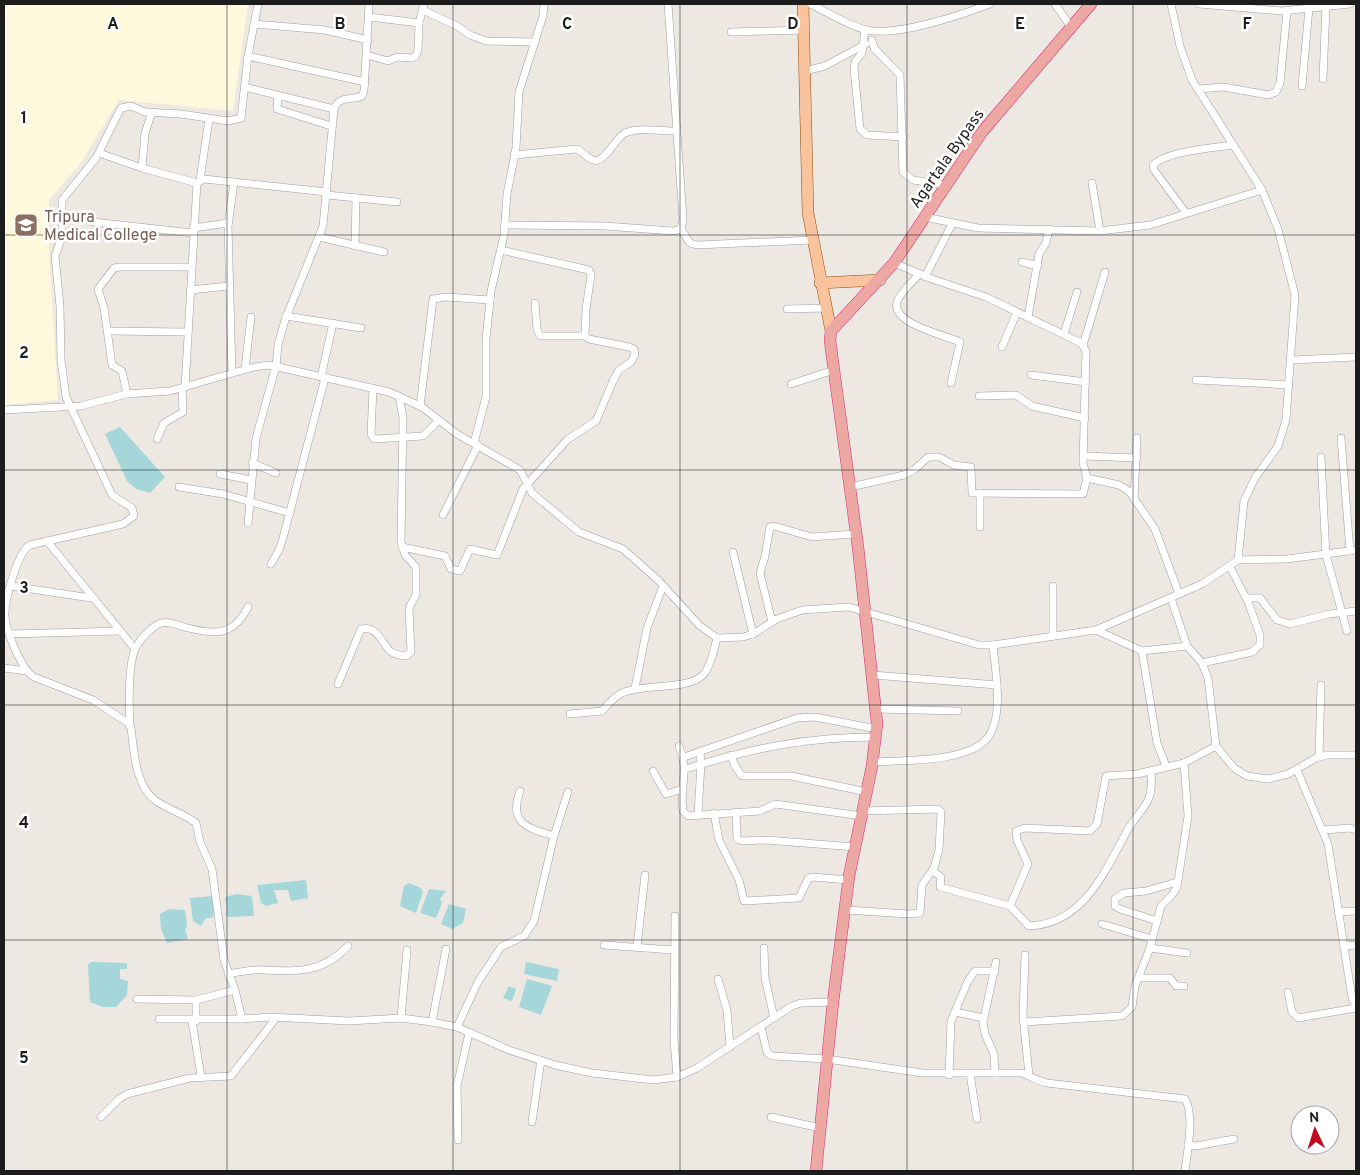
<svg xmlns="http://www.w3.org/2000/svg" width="1360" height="1175" viewBox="0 0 1360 1175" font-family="Overpass,sans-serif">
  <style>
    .education { fill: #fef9dc }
    .water { fill: #a4d6da }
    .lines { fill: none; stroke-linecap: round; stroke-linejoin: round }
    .minor-casing { stroke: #9e9e9e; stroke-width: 8 }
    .primary-casing { stroke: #914e04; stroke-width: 12 }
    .trunk-casing { stroke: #d3297c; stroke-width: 12 }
    .minor { stroke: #fff; stroke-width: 7 }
    .primary { stroke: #f9c39d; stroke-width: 11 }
    .trunk { stroke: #eea8a3; stroke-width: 11 }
    .grid { fill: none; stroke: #1d1d1d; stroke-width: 1; stroke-opacity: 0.55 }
    .labels { text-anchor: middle; stroke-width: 5; stroke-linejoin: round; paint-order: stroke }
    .street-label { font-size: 16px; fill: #1d1d1d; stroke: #fff }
    .education-label { font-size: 16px; fill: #785e54; stroke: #fff; text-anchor: start }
    .grid-label { font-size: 16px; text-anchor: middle; font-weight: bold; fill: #1d1d1d; stroke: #fff; stroke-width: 5; stroke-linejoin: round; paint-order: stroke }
  </style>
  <rect width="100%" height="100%" fill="#eee8e3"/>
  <polygon class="education" points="4,4 248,4 233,111 119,100 80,164 49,200 49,250 58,400 4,405"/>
  <g class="water">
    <polygon points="120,427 165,477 150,493 136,489 127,481 105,434"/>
    <polygon points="306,880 308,898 291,901 288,890 274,890 278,903 266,906 261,903 257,885"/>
    <polygon points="409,883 421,888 423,892 416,913 400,906 404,886"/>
    <polygon points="429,889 446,891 440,899 442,903 436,918 420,913"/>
    <polygon points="237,894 252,896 254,916 229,917 225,915 227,911 225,897"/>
    <polygon points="214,896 216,909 212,918 206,918 201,926 193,921 190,898"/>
    <polygon points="449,904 466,909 463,923 452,929 441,924"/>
    <polygon points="169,909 185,910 187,926 185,930 188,939 167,943 161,929 160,914"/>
    <polygon points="91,962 127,963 127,969 120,969 120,979 128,981 127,995 116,1007 103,1007 90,1002 88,965"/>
    <polygon points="526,962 559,969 557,981 524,974"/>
    <polygon points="527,979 552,986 541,1015 519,1007"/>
    <polygon points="509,986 516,989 512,1001 503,998"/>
  </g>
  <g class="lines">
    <g class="minor-casing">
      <g id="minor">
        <path d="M258 4 248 56 241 118 228 121 181 114 145 112 131 106 121 108 96 158 62 200V237L55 256 60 306 61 360 66 397 112 495 132 508 134 516 123 524 30 545C18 551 4 601 5 616 6 631 21 669 34 677L93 700 128 723 131 728C134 751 135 785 155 800 168 810 183 813 196 823L200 842 212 869 224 960 235 990 242 1019 270 1017 349 1021 401 1018 432 1022 457 1027 509 1050 555 1065 592 1073 653 1080 677 1077 697 1068 792 1006 801 1003 833 1002"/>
        <path d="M810 4C828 12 848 26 867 30 896 37 961 15 990 4"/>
        <polyline points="1055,4 1071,27"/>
        <polyline points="1171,4 1180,46 1192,80 1262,190 1278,229 1295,295 1286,420 1278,446 1255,478 1244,501 1238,560"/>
        <polyline points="1199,4 1282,11 1350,4"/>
        <polyline points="423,10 457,26 470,35 486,41 535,42"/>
        <polyline points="369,17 419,23"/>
        <polyline points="254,24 325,30 368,40"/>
        <polyline points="865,30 862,53 855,62 854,68 860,129 867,135 903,137"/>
        <polyline points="731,32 804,30"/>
        <polyline points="872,40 874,48 900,75 903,172 913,180 945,185"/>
        <polyline points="367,55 388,61 397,57 412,58 416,56 418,50 419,23 424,4"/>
        <polyline points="248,56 365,82"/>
        <polyline points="805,71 825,66 866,44"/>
        <polyline points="1323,79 1326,6"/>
        <polyline points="1302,86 1309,8"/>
        <polyline points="244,87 334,109"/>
        <polyline points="1198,89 1224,87 1268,95 1276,92 1280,83 1287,11"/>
        <polyline points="278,96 277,109 331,126"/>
        <polyline points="99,153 142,168 197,183"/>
        <path d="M514 155 577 149C583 152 587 158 593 160 605 164 614 139 625 133 638 127 662 131 676 131"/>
        <polyline points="142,168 145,133 152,112"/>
        <polyline points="200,180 209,119"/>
        <polyline points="1092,183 1100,231"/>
        <polyline points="327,195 397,202"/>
        <path d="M1186 213 1154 170 1153 165C1167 151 1213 148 1232 145"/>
        <polyline points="925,217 978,228 1100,231 1150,225 1262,190"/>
        <polyline points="93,222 193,233"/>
        <polyline points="505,225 605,226 673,231 681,229 683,219 668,4"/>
        <polyline points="193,228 228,223"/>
        <polyline points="681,229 690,243 697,245 813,240"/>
        <polyline points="319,237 384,252"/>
        <polyline points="355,246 356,198"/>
        <polyline points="1022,262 1038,266"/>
        <polyline points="894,263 932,279 986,297 1081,343 1086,351 1083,463 1087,478 1119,485 1129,491 1155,529 1179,594"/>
        <path d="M919 274C913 282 900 292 897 302 891 324 945 335 960 342L951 383"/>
        <polyline points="925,277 952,224"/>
        <polyline points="190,290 229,286"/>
        <polyline points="535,303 537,329 540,336 585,336"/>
        <polyline points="787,309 827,308"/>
        <polyline points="286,316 361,328"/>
        <polyline points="1028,317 1039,254 1046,243 1049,229"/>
        <polyline points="108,331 187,332"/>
        <polyline points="1064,334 1077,292"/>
        <polyline points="1083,345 1105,272"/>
        <polyline points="1002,347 1017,312"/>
        <polyline points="1292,360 1356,357"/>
        <polyline points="245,369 251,317"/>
        <polyline points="232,373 228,226 234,182"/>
        <polyline points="1031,375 1086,382"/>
        <polyline points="321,377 333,323"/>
        <polyline points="1196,380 1289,385"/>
        <polyline points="791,384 834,370"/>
        <polyline points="185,387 197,183 204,179 327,192"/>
        <polyline points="373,388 371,434 374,439 423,436 439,420"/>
        <polyline points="127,394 122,371 112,365 104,308 98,289 114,268 119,267 191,267"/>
        <polyline points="979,396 1016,395 1032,406 1085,418"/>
        <polyline points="420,406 433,299 446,297 490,300"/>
        <polyline points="4,410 81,406 126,394 170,391 254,367 269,365 389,392 422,407 457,434 520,470 532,493 579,532 623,549 658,580 700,626 717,638 743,637 753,634 777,619 802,610 849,607 979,645 993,645 1096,630 1202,584 1238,560 1287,559 1356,550"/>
        <polyline points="1341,438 1350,551"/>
        <polyline points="157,439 164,423 183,412 182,388"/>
        <polyline points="474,443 486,397 486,339 491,291 504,235 507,194 516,148 519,92 543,16 544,4"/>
        <polyline points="1084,456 1137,458"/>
        <polyline points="1321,457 1326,555 1347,631"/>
        <polyline points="252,463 276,473"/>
        <polyline points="220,474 251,480"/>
        <polyline points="179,487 223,494 290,513"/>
        <polyline points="850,487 904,475 914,470 928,457 939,457 954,465 971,467 972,493 1083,494 1087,478"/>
        <polyline points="980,493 980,527"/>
        <polyline points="1134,499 1137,438"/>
        <polyline points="443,515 478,445"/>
        <path d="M248 523 256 438 276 366 278 345 285 320 323 226 334 109C339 95 351 101 362 96L364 91 369 4"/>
        <polyline points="47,541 135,649"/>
        <polyline points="402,547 445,556 451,569 460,571 470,549 497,555 523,489 568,439 596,421 613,381 619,370 631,362 635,355 634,349 629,347 589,339 585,336 586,309 591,275 589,270 501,250"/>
        <polyline points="733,552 753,634"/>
        <polyline points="271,564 279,550 283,538 325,378"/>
        <polyline points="1230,567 1246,598 1260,598 1277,620 1290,624 1329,614 1356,611"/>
        <polyline points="11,586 91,598"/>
        <polyline points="1171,598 1187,646 1202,663 1208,678 1216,746 1234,768 1247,776 1268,779 1288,774 1316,758 1327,755 1356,755"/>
        <polyline points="772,622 760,573 765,556 770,527 774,526 812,537 855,534"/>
        <polyline points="1096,630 1142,651 1187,646"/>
        <polyline points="10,634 120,631"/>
        <polyline points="1053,636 1053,586"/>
        <polyline points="1142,651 1157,743 1166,766"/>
        <polyline points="1202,663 1252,652 1260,645 1260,635 1247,599"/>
        <polyline points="4,668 27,671"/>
        <polyline points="873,675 997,685"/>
        <path d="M338 684 361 629C377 625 382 643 390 651 394 655 401 655 406 656L411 652 409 608 416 595V567L405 555 401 542 403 418 399 396"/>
        <polyline points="635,688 647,628 663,586"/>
        <polyline points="877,709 958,711"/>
        <path d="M570 714 602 711C608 705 613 697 622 693 643 683 689 691 704 674 711 666 714 649 717 638"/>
        <path d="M130 726C129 706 128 667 135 649 139 641 152 625 162 623 169 621 177 625 184 627 214 635 233 637 248 607"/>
        <path d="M679 746C690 771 679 787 683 811L688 816 760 811 775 804 862 816"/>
        <polyline points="731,755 735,766 742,776 791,776 867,792"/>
        <polyline points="684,757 797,718 815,717 877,729"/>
        <polyline points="1319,757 1321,685"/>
        <path d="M873 762C903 760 971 763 989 736 1004 713 995 670 993 645"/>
        <path d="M686 769C752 748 807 737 876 737"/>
        <polyline points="1297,770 1328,844 1352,998 1356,1006"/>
        <polyline points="653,771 666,794 683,789"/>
        <path d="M520 791C508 824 528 828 554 836"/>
        <polyline points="736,812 737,839 742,841 766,840 855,847"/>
        <polyline points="714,813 719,840 739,880 744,901 799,898 808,879 812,877 849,880"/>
        <polyline points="698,814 701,764 700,752"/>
        <polyline points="1324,830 1350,828 1356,830"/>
        <polyline points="933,871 941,877 940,887 1010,906 1028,864 1017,840 1016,831 1025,828 1090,831 1097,824 1106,776 1137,774 1184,763 1216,746"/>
        <path d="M1010 906 1029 926C1083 924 1104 873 1126 833 1141 805 1154 808 1151 771"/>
        <polyline points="846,910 908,914 920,913 922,885 934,868 939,850 941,812 938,809 863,811"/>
        <polyline points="1338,912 1356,911"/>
        <polyline points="675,916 674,1040 677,1077"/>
        <polyline points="1157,921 1120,909 1115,906 1115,899 1124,893 1146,891 1177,882"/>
        <polyline points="1102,924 1152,939"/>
        <polyline points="604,945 673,950"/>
        <polyline points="637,946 645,875"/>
        <polyline points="1344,946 1356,945"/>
        <polyline points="764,948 765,978 774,1018"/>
        <polyline points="1150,948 1187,953"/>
        <polyline points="1025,955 1023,1016 1029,1075"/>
        <path d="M228 974C239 972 251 969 263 970 297 972 323 973 348 946"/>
        <polyline points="1138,978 1170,978 1176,986 1184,986"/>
        <polyline points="718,979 727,1010 730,1047"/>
        <polyline points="1288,992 1292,1012 1298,1018 1356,1008"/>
        <polyline points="137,999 196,1000 235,990"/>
        <polyline points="196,1000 196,1021"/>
        <polyline points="955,1012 983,1018"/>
        <polyline points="401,1018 407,950"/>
        <polyline points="159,1019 242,1019"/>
        <polyline points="192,1021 201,1076"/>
        <polyline points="432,1022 446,949"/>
        <polyline points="1024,1022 1122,1016 1132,1007 1135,986 1150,948 1161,906 1172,895 1177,887 1188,816 1184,763"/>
        <polyline points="457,1027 478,982 501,947 524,936 534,921 554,836 568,792"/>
        <path d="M761 1027 767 1052 772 1056 827 1059 922 1073H1021C1031 1076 1037 1081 1047 1083L1185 1099C1195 1115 1187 1153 1185 1171"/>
        <polyline points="995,1073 994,1054 985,1034 983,1023 996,962"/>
        <polyline points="970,1074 977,1119"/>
        <polyline points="949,1075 951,1021 968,981 975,971 995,971"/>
        <polyline points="101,1117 119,1099 127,1094 190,1078 231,1076 276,1018"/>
        <polyline points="771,1117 820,1128"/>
        <polyline points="532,1122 541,1060"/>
        <polyline points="458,1140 457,1086 469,1033"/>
        <polyline points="1188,1145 1196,1146 1234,1139"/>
      </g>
    </g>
    <g class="primary-casing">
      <g id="primary">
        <polyline points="803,4 808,213 831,331"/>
        <polyline points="820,283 880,280"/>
      </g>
    </g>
    <g class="trunk-casing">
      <polyline id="trunk" points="816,1171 833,1002 849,876 872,766 877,723 858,547 830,341 831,331 894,263 982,132 1091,4"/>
    </g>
    <use href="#minor" class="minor"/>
    <use href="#primary" class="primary"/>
    <use href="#trunk" class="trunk"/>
  </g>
  <path class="grid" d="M227 4V1171M453 4V1171M680 4V1171M907 4V1171M1133 4V1171M4 235H1356M4 470H1356M4 705H1356M4 940H1356"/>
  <defs>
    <g id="university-square" transform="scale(1.25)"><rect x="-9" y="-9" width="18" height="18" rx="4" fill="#8d6e63" stroke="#fff"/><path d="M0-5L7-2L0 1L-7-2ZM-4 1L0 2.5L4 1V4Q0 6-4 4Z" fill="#fff"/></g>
  </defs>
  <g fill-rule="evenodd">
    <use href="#university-square" x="26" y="225"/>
  </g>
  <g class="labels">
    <g class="street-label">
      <text transform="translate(946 158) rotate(-55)" y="6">Agartala Bypass</text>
    </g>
    <g class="education-label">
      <text x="44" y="222">Tripura<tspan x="44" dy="18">Medical College</tspan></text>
    </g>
  </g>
  <g class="grid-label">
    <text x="113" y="29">A</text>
    <text x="340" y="29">B</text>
    <text x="567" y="29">C</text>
    <text x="793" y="29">D</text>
    <text x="1020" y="29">E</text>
    <text x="1247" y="29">F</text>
    <text x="24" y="123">1</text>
    <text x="24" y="358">2</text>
    <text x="24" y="593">3</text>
    <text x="24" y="828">4</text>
    <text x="24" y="1063">5</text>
  </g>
  <rect width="1360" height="1175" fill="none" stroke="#1d1d1d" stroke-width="10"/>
  <g transform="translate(1315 1130) rotate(356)"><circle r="24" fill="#ffffff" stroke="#a5a5a5"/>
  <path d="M0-4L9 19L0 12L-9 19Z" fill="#c40622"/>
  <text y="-8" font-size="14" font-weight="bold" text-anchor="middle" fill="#1d1d1d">N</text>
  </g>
</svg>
